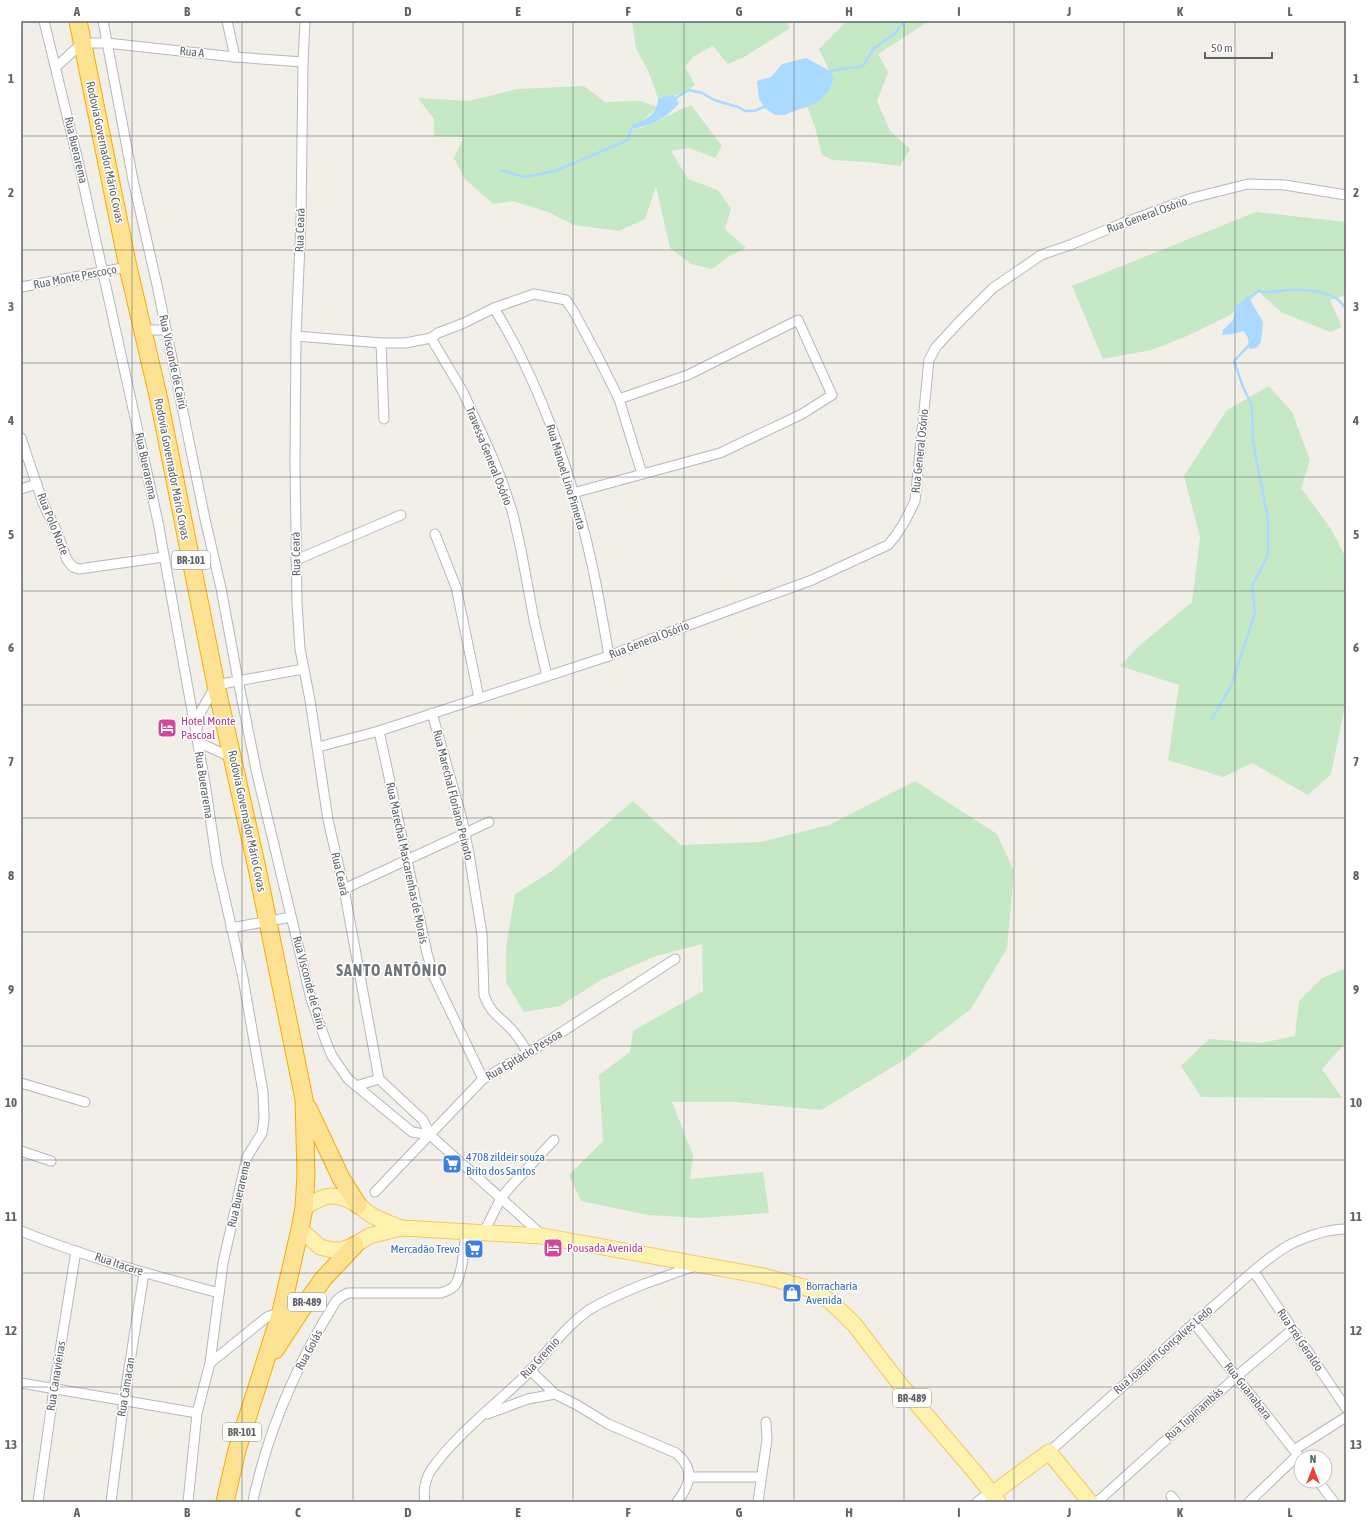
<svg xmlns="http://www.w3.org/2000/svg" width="1367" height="1523" viewBox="0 0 1367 1523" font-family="'Asap Condensed',sans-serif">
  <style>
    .green { fill: #c5e8c5 }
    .water { fill: #aadaff }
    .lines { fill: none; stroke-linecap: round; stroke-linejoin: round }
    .stream { stroke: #aadaff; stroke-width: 2.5 }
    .street-casing { stroke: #b5b8bc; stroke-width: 11 }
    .primary-casing { stroke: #f2c960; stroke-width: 17 }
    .highway-casing { stroke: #f9ab00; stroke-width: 19 }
    .street { stroke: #fff; stroke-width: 9 }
    .primary { stroke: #fff2af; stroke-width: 15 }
    .highway { stroke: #fde293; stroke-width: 17 }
    .grid { fill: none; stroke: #5f6368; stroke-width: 1; stroke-opacity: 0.55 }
    .labels { text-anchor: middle; stroke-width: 3; stroke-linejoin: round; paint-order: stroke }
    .shield { fill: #fff; stroke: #8f9295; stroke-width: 1 }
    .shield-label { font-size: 11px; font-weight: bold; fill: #5f6368 }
    .street-label { font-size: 12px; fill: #5f6368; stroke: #fff }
    .hotel-label { font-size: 12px; fill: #b23c85; stroke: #fff; text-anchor: start }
    .shop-label { font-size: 12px; fill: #366cbe; stroke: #fff; text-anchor: start }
    .district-label { font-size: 16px; font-weight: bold; letter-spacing: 1px; fill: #70757a; stroke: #fff }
    .neatline { fill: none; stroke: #5f6368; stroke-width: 1.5 }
    .grid-label { font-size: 13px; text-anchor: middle; font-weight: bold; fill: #5f6368 }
  </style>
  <rect width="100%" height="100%" fill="#f1efe8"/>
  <g class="green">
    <polygon points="632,21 787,21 790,28 744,57 728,64 713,46 694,56 685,67 695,85 682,94 658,98 649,73 636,48"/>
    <path d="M847 21H929L878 54 888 72 877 101 890 131 910 149 900 166 866 162 833 160 822 155 815 127 807 106C821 98 826 95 834 81L819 49Z"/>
    <polygon points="584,86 605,102 640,101 658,107 632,129 642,128 691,105 722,146 715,158 689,148 671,151 688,179 718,190 731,209 725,229 746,248 728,257 712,269 691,264 670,248 656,186 645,219 619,231 574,225 548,212 513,201 493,204 465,179 454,158 464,137 434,136 434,119 418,98 468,101 518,89"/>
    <polygon points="1256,212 1346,222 1346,295 1330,300 1342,327 1330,332 1281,312 1258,291 1230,315 1187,336 1151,350 1103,359 1072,286"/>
    <polygon points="1269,386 1292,412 1310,460 1301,488 1331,529 1346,558 1346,701 1331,774 1308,795 1252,763 1223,777 1168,760 1179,685 1120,666 1140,645 1192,602 1200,537 1184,476 1227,410"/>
    <polygon points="915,781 997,834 1014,871 1007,948 971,1009 904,1060 821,1110 736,1102 672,1102 693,1155 690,1179 763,1172 769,1213 699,1218 648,1215 581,1201 569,1175 603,1141 599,1075 630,1052 633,1031 703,991 702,944 653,957 601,980 560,1006 524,1012 506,982 506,947 515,894 552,871 633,801 681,845 760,842 829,825"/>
    <polygon points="1346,968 1346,1042 1322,1069 1342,1098 1201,1097 1181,1066 1209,1039 1261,1043 1295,1036 1299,1001 1322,978"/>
  </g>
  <g class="water">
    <polygon points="806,58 830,71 834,80 828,92 817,103 784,115 775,115 766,109 759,99 757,81 771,77 782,64"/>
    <path d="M674 95 679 103C666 119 650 126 631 129L632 125C646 119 658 115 658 98Z"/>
    <polygon points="1248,296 1263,322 1261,342 1256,348 1249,349 1248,338 1244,331 1232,334 1222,335 1223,330 1233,320 1237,305"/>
  </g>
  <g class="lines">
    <g class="stream">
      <polyline points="830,71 863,66 874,48 894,34 905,21"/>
      <polyline points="676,98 689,90 702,93 714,100 738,107 745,111 754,111 764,107"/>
      <polyline points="500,170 524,177 555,171 628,140 631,129"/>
      <path d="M1249 299 1258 291C1269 294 1276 291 1286 290 1302 289 1322 290 1336 298 1339 300 1342 304 1345 307"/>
      <polyline points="1212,719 1231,686 1255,613 1252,586 1268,555 1268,519 1253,442 1252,406 1243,387 1234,361 1248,346"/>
    </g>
    <g class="street-casing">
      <g id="street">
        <polyline points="44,21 80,169 158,522 205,783 217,864 243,978 263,1092 264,1119 262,1133 247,1157 223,1263 210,1363 197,1413 188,1502"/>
        <polyline points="103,21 133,180 157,285 205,519 221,588 238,680 257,774 311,999 325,1039 332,1056 348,1079 412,1132 430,1135"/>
        <polyline points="227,21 235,57"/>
        <polyline points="305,21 303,62 301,220 296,336 295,464 297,603 300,649 310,700 328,820 344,889 379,1079"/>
        <polyline points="56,67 82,43 107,43 235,57 303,62"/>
        <polyline points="21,287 128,267"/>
        <path d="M494 308C541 384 574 481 593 569 599 598 604 627 609 656"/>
        <polyline points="143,330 166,330"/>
        <polyline points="296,336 381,343 405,343 431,338 438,333 464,323 494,308 534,294 566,300 574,312 597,355 619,399 642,474"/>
        <polyline points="431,338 463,392 491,454 502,481 513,514 521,550 534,620 547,676"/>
        <polyline points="381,343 384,419"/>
        <polyline points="21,438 43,503 57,532 67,560 73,567 79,569 164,557"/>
        <polyline points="21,489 37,484"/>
        <polyline points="573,493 720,453 802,414 832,395 798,320 688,375 619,399"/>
        <polyline points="435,534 456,587 479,698"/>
        <polyline points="296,560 401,515"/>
        <path d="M432 713 462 819 469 854 482 934 484 995C490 1013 500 1017 511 1029 518 1036 523 1045 528 1053"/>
        <polyline points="379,731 427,953 434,977 483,1079"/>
        <path d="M318 747 379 731 609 656 656 637 812 580 888 545C900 532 907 518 915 501L929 360 936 347 960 321 993 288 1041 255 1070 245 1123 223 1192 198 1248 184 1285 185 1346 195"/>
        <polyline points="233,758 202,744 196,736 199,715 216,685 303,669"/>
        <polyline points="344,889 489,822"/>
        <polyline points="231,928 291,917"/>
        <polyline points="379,1079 423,1120 430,1135 542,1235"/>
        <polyline points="21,1083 85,1102"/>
        <polyline points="356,1086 379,1079"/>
        <polyline points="21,1151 51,1161"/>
        <polyline points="375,1192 483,1079 551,1039 675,959"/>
        <path d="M21 1231C85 1257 152 1275 219 1293"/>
        <polyline points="484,1232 501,1198 511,1186 554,1140"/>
        <polyline points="1254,1272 1346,1408"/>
        <polyline points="1194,1323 1301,1459"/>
        <polyline points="210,1363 267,1317 281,1312"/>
        <polyline points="530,1370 555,1394"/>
        <polyline points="21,1383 197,1413"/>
        <path d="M487 1414 528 1399 555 1394 577 1405 608 1424 676 1453C695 1469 691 1484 677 1502"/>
        <polyline points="1294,1450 1346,1417"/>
        <path d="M1049 1452C1104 1403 1159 1353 1215 1305 1238 1285 1264 1259 1291 1244 1308 1236 1327 1229 1346 1229"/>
        <polyline points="689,1477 761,1477"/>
        <polyline points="1318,1481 1334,1502"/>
        <polyline points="1171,1496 1176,1502"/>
        <polyline points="38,1502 54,1388 76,1251"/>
        <polyline points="111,1502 124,1400 144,1273"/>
        <path d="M253 1502C254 1492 258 1482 260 1472 276 1412 303 1354 336 1301L342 1296 348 1293H441C445 1291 452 1290 455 1285 463 1274 464 1246 466 1232"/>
        <path d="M425 1502C423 1491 425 1480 431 1470 458 1432 497 1404 530 1371 549 1350 566 1326 589 1310 607 1299 625 1292 644 1284 662 1278 678 1271 696 1266"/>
        <polyline points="758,1502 767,1439 766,1422"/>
        <polyline points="977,1502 986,1495 992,1494"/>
        <polyline points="1097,1502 1237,1376 1293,1329"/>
        <polyline points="1249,1502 1298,1455"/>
      </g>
    </g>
    <g class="primary-casing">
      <g id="primary">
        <path d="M304 1208C325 1194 335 1191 358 1205 363 1208 367 1213 373 1216 382 1221 392 1224 401 1228"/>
        <polyline points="300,1229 320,1247 332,1250 341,1250 355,1245 369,1236 401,1228 542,1236 763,1276 804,1287 819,1294 832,1303 854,1324 899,1383 979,1477 998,1502"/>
        <polyline points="992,1494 1049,1452 1090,1502"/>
      </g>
    </g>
    <g class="highway-casing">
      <g id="highway">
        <polyline points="78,21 128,267 159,400 216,685 257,868 304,1099 306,1174 304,1208 300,1229 281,1312 237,1450 225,1502"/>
        <polyline points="308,1108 341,1178 358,1205"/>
        <polyline points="275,1350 299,1313 323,1279 355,1245"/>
      </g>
    </g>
    <use href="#street" class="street"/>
    <use href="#primary" class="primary"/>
    <use href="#highway" class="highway"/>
  </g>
  <path class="grid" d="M132 21V1502M242 21V1502M353 21V1502M463 21V1502M573 21V1502M684 21V1502M794 21V1502M904 21V1502M1014 21V1502M1124 21V1502M1235 21V1502M21 136H1346M21 250H1346M21 363H1346M21 477H1346M21 591H1346M21 705H1346M21 818H1346M21 932H1346M21 1046H1346M21 1160H1346M21 1273H1346M21 1387H1346"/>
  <defs>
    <g id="hotel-square" transform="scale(1)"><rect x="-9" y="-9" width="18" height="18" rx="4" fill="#d1479c" stroke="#fff"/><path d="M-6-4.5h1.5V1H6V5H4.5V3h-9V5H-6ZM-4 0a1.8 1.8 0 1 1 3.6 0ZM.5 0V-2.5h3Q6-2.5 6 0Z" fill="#fff"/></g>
    <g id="supermarket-square" transform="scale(1)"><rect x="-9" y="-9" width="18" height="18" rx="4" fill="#3f7fe0" stroke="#fff"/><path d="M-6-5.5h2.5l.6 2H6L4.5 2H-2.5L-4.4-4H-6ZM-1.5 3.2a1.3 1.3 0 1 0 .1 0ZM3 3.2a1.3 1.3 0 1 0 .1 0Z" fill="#fff"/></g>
    <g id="shop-square" transform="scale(1)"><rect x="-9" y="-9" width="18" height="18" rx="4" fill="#3f7fe0" stroke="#fff"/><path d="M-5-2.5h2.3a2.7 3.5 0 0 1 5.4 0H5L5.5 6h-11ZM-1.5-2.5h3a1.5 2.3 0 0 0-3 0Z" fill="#fff"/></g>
  </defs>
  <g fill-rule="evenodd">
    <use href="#hotel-square" x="167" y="728"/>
    <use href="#supermarket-square" x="452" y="1164"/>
    <use href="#hotel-square" x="553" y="1248"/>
    <use href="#supermarket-square" x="474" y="1249"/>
    <use href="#shop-square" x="792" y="1293"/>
  </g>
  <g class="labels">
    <g class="shield">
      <rect x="172" y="551" width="38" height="18" rx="3"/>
      <rect x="288" y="1293" width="38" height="18" rx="3"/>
      <rect x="893" y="1389" width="38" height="18" rx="3"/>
      <rect x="223" y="1423" width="38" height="18" rx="3"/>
    </g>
    <g class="shield-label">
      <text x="191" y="564">BR-101</text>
      <text x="307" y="1306">BR-489</text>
      <text x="912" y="1402">BR-489</text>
      <text x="242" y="1436">BR-101</text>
    </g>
    <g class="street-label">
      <text transform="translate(192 52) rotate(6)" y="4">Rua A</text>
      <text transform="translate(76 150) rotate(77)" y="4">Rua Buerarema</text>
      <text transform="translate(105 152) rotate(78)" y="4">Rodovia Governador Mário Covas</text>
      <text transform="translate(1147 215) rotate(-20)" y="4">Rua General Osório</text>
      <text transform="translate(300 230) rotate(-88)" y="4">Rua Ceará</text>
      <text transform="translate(75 277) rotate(-11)" y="4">Rua Monte Pescoço</text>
      <text transform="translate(173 362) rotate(78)" y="4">Rua Visconde de Cairú</text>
      <text transform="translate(920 451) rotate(-84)" y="4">Rua General Osório</text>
      <text transform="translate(489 456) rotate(68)" y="4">Travessa General Osório</text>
      <text transform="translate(146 466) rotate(78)" y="4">Rua Buerarema</text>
      <text transform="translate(172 469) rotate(79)" y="4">Rodovia Governador Mário Covas</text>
      <text transform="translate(566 477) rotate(73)" y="4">Rua Manoel Lino Pimerta</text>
      <text transform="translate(53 524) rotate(68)" y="4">Rua Polo Norte</text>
      <text transform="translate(296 554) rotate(-91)" y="4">Rua Ceará</text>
      <text transform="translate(649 640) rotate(-21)" y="4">Rua General Osório</text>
      <text transform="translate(204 785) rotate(81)" y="4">Rua Buerarema</text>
      <text transform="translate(453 795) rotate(76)" y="4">Rua Marechal Floriano Peixoto</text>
      <text transform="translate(247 821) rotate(78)" y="4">Rodovia Governador Mário Covas</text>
      <text transform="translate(407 863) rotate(78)" y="4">Rua Marechal Mascarenhas de Morais</text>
      <text transform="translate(340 874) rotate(77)" y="4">Rua Ceará</text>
      <text transform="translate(309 983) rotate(75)" y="4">Rua Visconde de Cairú</text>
      <text transform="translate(524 1055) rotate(-31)" y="4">Rua Epitácio Pessoa</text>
      <text transform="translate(239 1194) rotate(-77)" y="4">Rua Buerarema</text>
      <text transform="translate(119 1264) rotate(18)" y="4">Rua Itacare</text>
      <text transform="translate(1300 1340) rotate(56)" y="4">Rua Frei Geraldo</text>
      <text transform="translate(309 1350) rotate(-62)" y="4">Rua Goiás</text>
      <text transform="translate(1163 1350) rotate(-41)" y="4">Rua Joaquim Gonçalves Ledo</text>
      <text transform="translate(540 1358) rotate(-47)" y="4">Rua Gremio</text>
      <text transform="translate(56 1376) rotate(-81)" y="4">Rua Canavieiras</text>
      <text transform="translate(126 1387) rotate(-81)" y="4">Rua Camacan</text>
      <text transform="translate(1248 1391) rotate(52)" y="4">Rua Guanabara</text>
      <text transform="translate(1194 1414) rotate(-42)" y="4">Rua Tupinambás</text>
    </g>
    <g class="hotel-label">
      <text x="181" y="725">Hotel Monte<tspan x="181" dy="14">Pascoal</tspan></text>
      <text x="567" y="1252">Pousada Avenida</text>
    </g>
    <g class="shop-label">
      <text x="466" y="1161">4708 zildeir souza<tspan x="466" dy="14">Brito dos Santos</tspan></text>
      <text x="460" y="1253" text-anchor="end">Mercadão Trevo</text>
      <text x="806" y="1290">Borracharia<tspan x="806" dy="14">Avenida</tspan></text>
    </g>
    <g class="district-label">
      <text x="392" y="976">SANTO ANTÔNIO</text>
    </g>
  </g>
  <rect width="1367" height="1523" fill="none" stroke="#ffffff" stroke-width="44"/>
  <g transform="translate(1313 1469)"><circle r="19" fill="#ffffff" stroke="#bfc1c3"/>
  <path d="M0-3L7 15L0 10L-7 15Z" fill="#ea4335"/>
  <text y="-6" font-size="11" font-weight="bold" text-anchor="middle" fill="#5f6368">N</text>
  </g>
  <path d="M1205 52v6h67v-6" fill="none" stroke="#5f6368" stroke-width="2"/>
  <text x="1211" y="52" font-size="12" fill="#5f6368" stroke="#ffffff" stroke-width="3" paint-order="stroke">50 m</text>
  <rect x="22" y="22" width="1323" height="1479" class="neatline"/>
  <g class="grid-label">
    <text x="77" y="16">A</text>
    <text x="187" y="16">B</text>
    <text x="298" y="16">C</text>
    <text x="408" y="16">D</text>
    <text x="518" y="16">E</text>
    <text x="628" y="16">F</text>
    <text x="739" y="16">G</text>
    <text x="849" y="16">H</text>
    <text x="959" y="16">I</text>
    <text x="1069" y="16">J</text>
    <text x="1180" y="16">K</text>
    <text x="1290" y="16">L</text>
    <text x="11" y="83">1</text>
    <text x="1356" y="83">1</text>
    <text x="11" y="197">2</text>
    <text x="1356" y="197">2</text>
    <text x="11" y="311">3</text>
    <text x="1356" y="311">3</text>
    <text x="11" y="425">4</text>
    <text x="1356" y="425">4</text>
    <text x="11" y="539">5</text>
    <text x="1356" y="539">5</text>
    <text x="11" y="652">6</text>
    <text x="1356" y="652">6</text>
    <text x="11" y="766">7</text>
    <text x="1356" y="766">7</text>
    <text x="11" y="880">8</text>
    <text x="1356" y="880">8</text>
    <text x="11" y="994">9</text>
    <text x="1356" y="994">9</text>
    <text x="11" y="1107">10</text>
    <text x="1356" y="1107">10</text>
    <text x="11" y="1221">11</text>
    <text x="1356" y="1221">11</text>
    <text x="11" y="1335">12</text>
    <text x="1356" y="1335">12</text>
    <text x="11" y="1449">13</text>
    <text x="1356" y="1449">13</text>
    <text x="77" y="1517">A</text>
    <text x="187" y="1517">B</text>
    <text x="298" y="1517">C</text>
    <text x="408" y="1517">D</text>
    <text x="518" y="1517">E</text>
    <text x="628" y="1517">F</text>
    <text x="739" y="1517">G</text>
    <text x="849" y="1517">H</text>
    <text x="959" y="1517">I</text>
    <text x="1069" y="1517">J</text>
    <text x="1180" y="1517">K</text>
    <text x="1290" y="1517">L</text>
  </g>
</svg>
